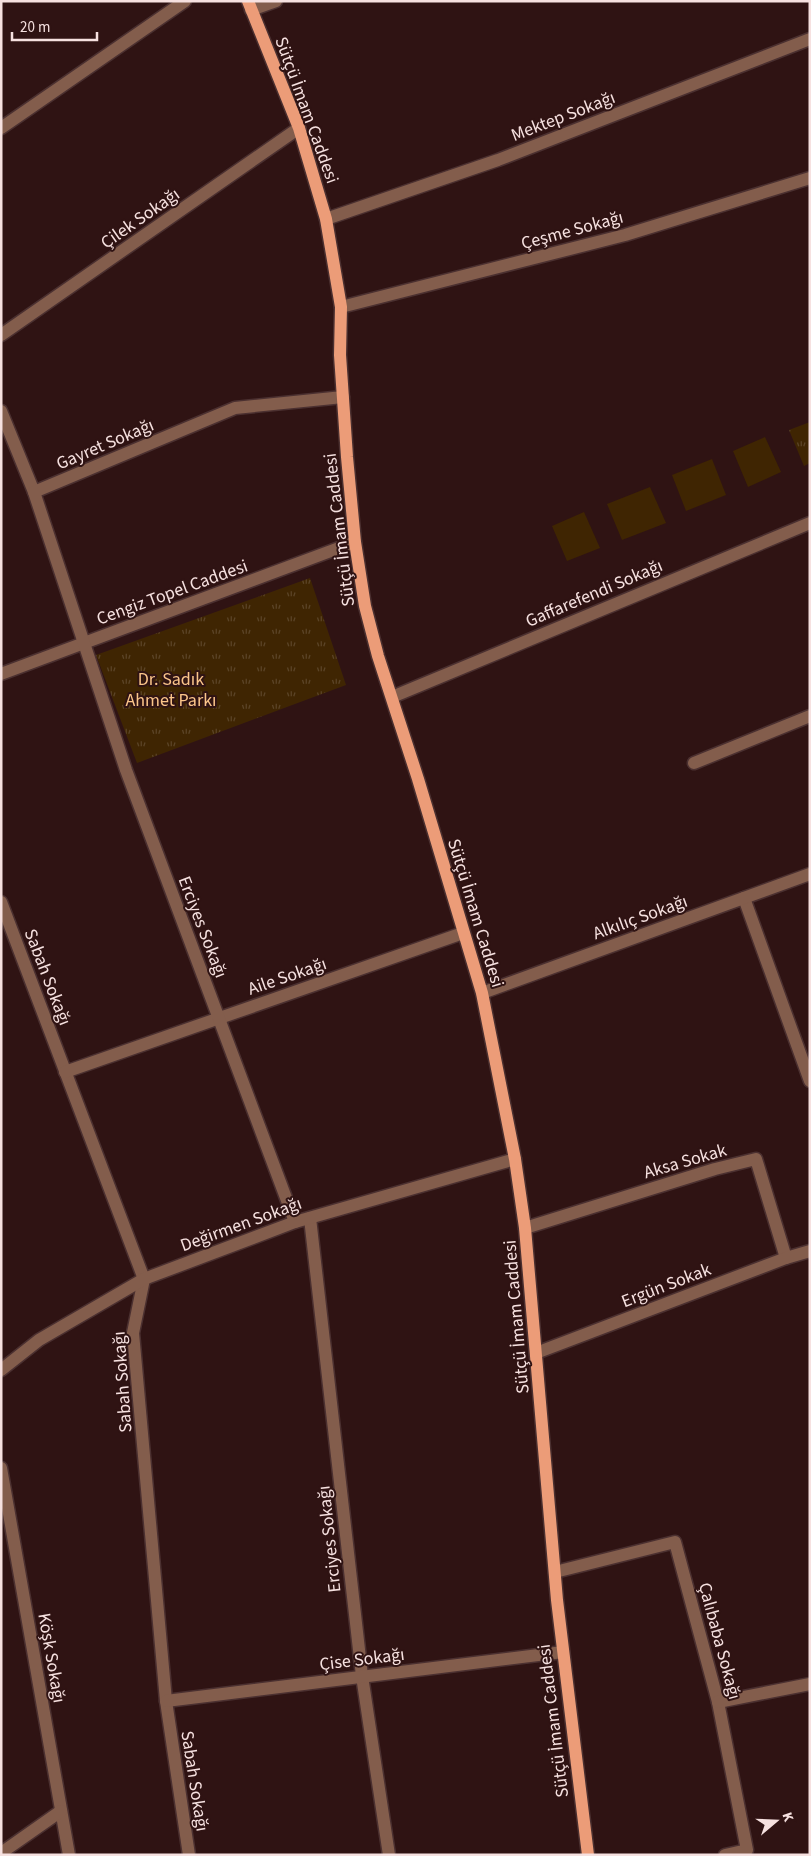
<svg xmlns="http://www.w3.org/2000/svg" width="811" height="1856" viewBox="0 0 811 1856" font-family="'Source Sans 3',sans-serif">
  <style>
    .grass { fill: #3f2502 }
    .park { fill: url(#park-tufts) }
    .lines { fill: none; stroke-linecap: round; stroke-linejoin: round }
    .minor-casing { stroke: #4b3030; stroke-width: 15 }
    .major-casing { stroke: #4b3030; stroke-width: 15 }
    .minor { stroke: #835d4c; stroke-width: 12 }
    .major { stroke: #ec9c78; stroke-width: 12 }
    .labels { text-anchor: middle; stroke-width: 4; stroke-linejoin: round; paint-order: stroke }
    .street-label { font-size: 18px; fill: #f6e1e0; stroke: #2f1313 }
    .park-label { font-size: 18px; fill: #fbc58a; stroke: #2f1313 }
  </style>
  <defs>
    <pattern id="park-tufts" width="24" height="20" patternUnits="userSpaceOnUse" patternTransform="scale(1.25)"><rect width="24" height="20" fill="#3f2502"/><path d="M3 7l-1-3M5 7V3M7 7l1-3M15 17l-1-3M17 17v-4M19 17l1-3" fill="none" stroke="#5b4427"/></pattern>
  </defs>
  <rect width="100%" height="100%" fill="#2f1313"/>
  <g class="grass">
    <polygon points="765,437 781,472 748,487 733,451"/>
    <polygon points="712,459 726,495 686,511 672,475"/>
    <polygon points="650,487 666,523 622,540 607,504"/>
    <polygon points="584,512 600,548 567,561 552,526"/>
  </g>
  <g class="park">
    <polygon points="810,422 810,463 804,466 789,430"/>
    <polygon points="310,578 346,685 137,763 96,655"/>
  </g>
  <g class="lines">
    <g class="minor-casing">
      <g id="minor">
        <polyline points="251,10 276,1"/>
        <polyline points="1,128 185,1"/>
        <polyline points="326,219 498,160 810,39"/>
        <polyline points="341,307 625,235 810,178"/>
        <polyline points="1,335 299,128"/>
        <polyline points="1,411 34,492"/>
        <polyline points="1,674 355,542"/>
        <polyline points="392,697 810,523"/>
        <polyline points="694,763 810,716"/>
        <polyline points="744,898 810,1081"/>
        <polyline points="1,902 144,1279 133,1333 166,1701 189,1855"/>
        <polyline points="482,993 810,874"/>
        <polyline points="65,1072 463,933"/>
        <polyline points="310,1218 362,1676 389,1855"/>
        <polyline points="295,1222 126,770 34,492 235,408 343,397"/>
        <polyline points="525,1228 715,1169 756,1159 786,1258"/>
        <polyline points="536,1353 786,1258 810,1251"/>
        <polyline points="1,1370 39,1340 144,1279 295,1222 515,1159"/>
        <polyline points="1,1468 69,1855"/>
        <polyline points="555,1572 675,1542 718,1702 747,1850 725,1855"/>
        <polyline points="166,1701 563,1652"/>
        <polyline points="718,1702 810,1684"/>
        <polyline points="1,1853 61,1811"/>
      </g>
    </g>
    <g class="major-casing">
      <polyline id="major" points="248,1 299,128 326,219 341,307 340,355 347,457 355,542 365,606 378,656 418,779 482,993 515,1159 525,1228 557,1600 588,1855"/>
    </g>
    <use href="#minor" class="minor"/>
    <use href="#major" class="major"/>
  </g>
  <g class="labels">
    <g class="street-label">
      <text transform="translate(307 110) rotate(70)" y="6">Sütçü İmam Caddesi</text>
      <text transform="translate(563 116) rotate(-21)" y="6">Mektep Sokağı</text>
      <text transform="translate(140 218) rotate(-35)" y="6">Çilek Sokağı</text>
      <text transform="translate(572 230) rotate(-15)" y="6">Çeşme Sokağı</text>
      <text transform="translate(105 444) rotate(-23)" y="6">Gayret Sokağı</text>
      <text transform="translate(339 530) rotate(-97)" y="6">Sütçü İmam Caddesi</text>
      <text transform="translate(172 592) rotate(-20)" y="6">Cengiz Topel Caddesi</text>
      <text transform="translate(594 593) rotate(-23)" y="6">Gaffarefendi Sokağı</text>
      <text transform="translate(476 913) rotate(73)" y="6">Sütçü İmam Caddesi</text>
      <text transform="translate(640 917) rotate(-20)" y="6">Alkılıç Sokağı</text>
      <text transform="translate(203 927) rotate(69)" y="6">Erciyes Sokağı</text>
      <text transform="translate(287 976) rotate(-19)" y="6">Aile Sokağı</text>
      <text transform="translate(48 977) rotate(69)" y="6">Sabah Sokağı</text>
      <text transform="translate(685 1161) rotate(-16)" y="6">Aksa Sokak</text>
      <text transform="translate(241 1224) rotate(-20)" y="6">Değirmen Sokağı</text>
      <text transform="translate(666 1285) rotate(-21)" y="6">Ergün Sokak</text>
      <text transform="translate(516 1317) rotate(-95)" y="6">Sütçü İmam Caddesi</text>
      <text transform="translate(122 1382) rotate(-94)" y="6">Sabah Sokağı</text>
      <text transform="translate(329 1539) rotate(-96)" y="6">Erciyes Sokağı</text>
      <text transform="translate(720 1641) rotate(75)" y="6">Çalıbaba Sokağı</text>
      <text transform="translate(52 1658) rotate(80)" y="6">Köşk Sokağı</text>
      <text transform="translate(362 1659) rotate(-7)" y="6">Çise Sokağı</text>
      <text transform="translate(553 1721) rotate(-97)" y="6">Sütçü İmam Caddesi</text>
      <text transform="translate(195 1781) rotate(81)" y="6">Sabah Sokağı</text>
    </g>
    <g class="park-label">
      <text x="171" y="685">Dr. Sadık<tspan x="171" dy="21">Ahmet Parkı</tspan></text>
    </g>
  </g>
  <rect width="811" height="1856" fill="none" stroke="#f6e1e0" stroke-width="5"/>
  <g transform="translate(776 1821) rotate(71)" stroke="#2f1313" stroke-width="4" paint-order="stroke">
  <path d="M0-4L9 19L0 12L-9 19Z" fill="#f6e1e0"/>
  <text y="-8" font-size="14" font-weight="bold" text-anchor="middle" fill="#f6e1e0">K</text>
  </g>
  <path d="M12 32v8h85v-8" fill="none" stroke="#f6e1e0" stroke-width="2.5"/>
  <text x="20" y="32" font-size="15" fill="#f6e1e0" stroke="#2f1313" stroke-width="4" paint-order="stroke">20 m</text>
</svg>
